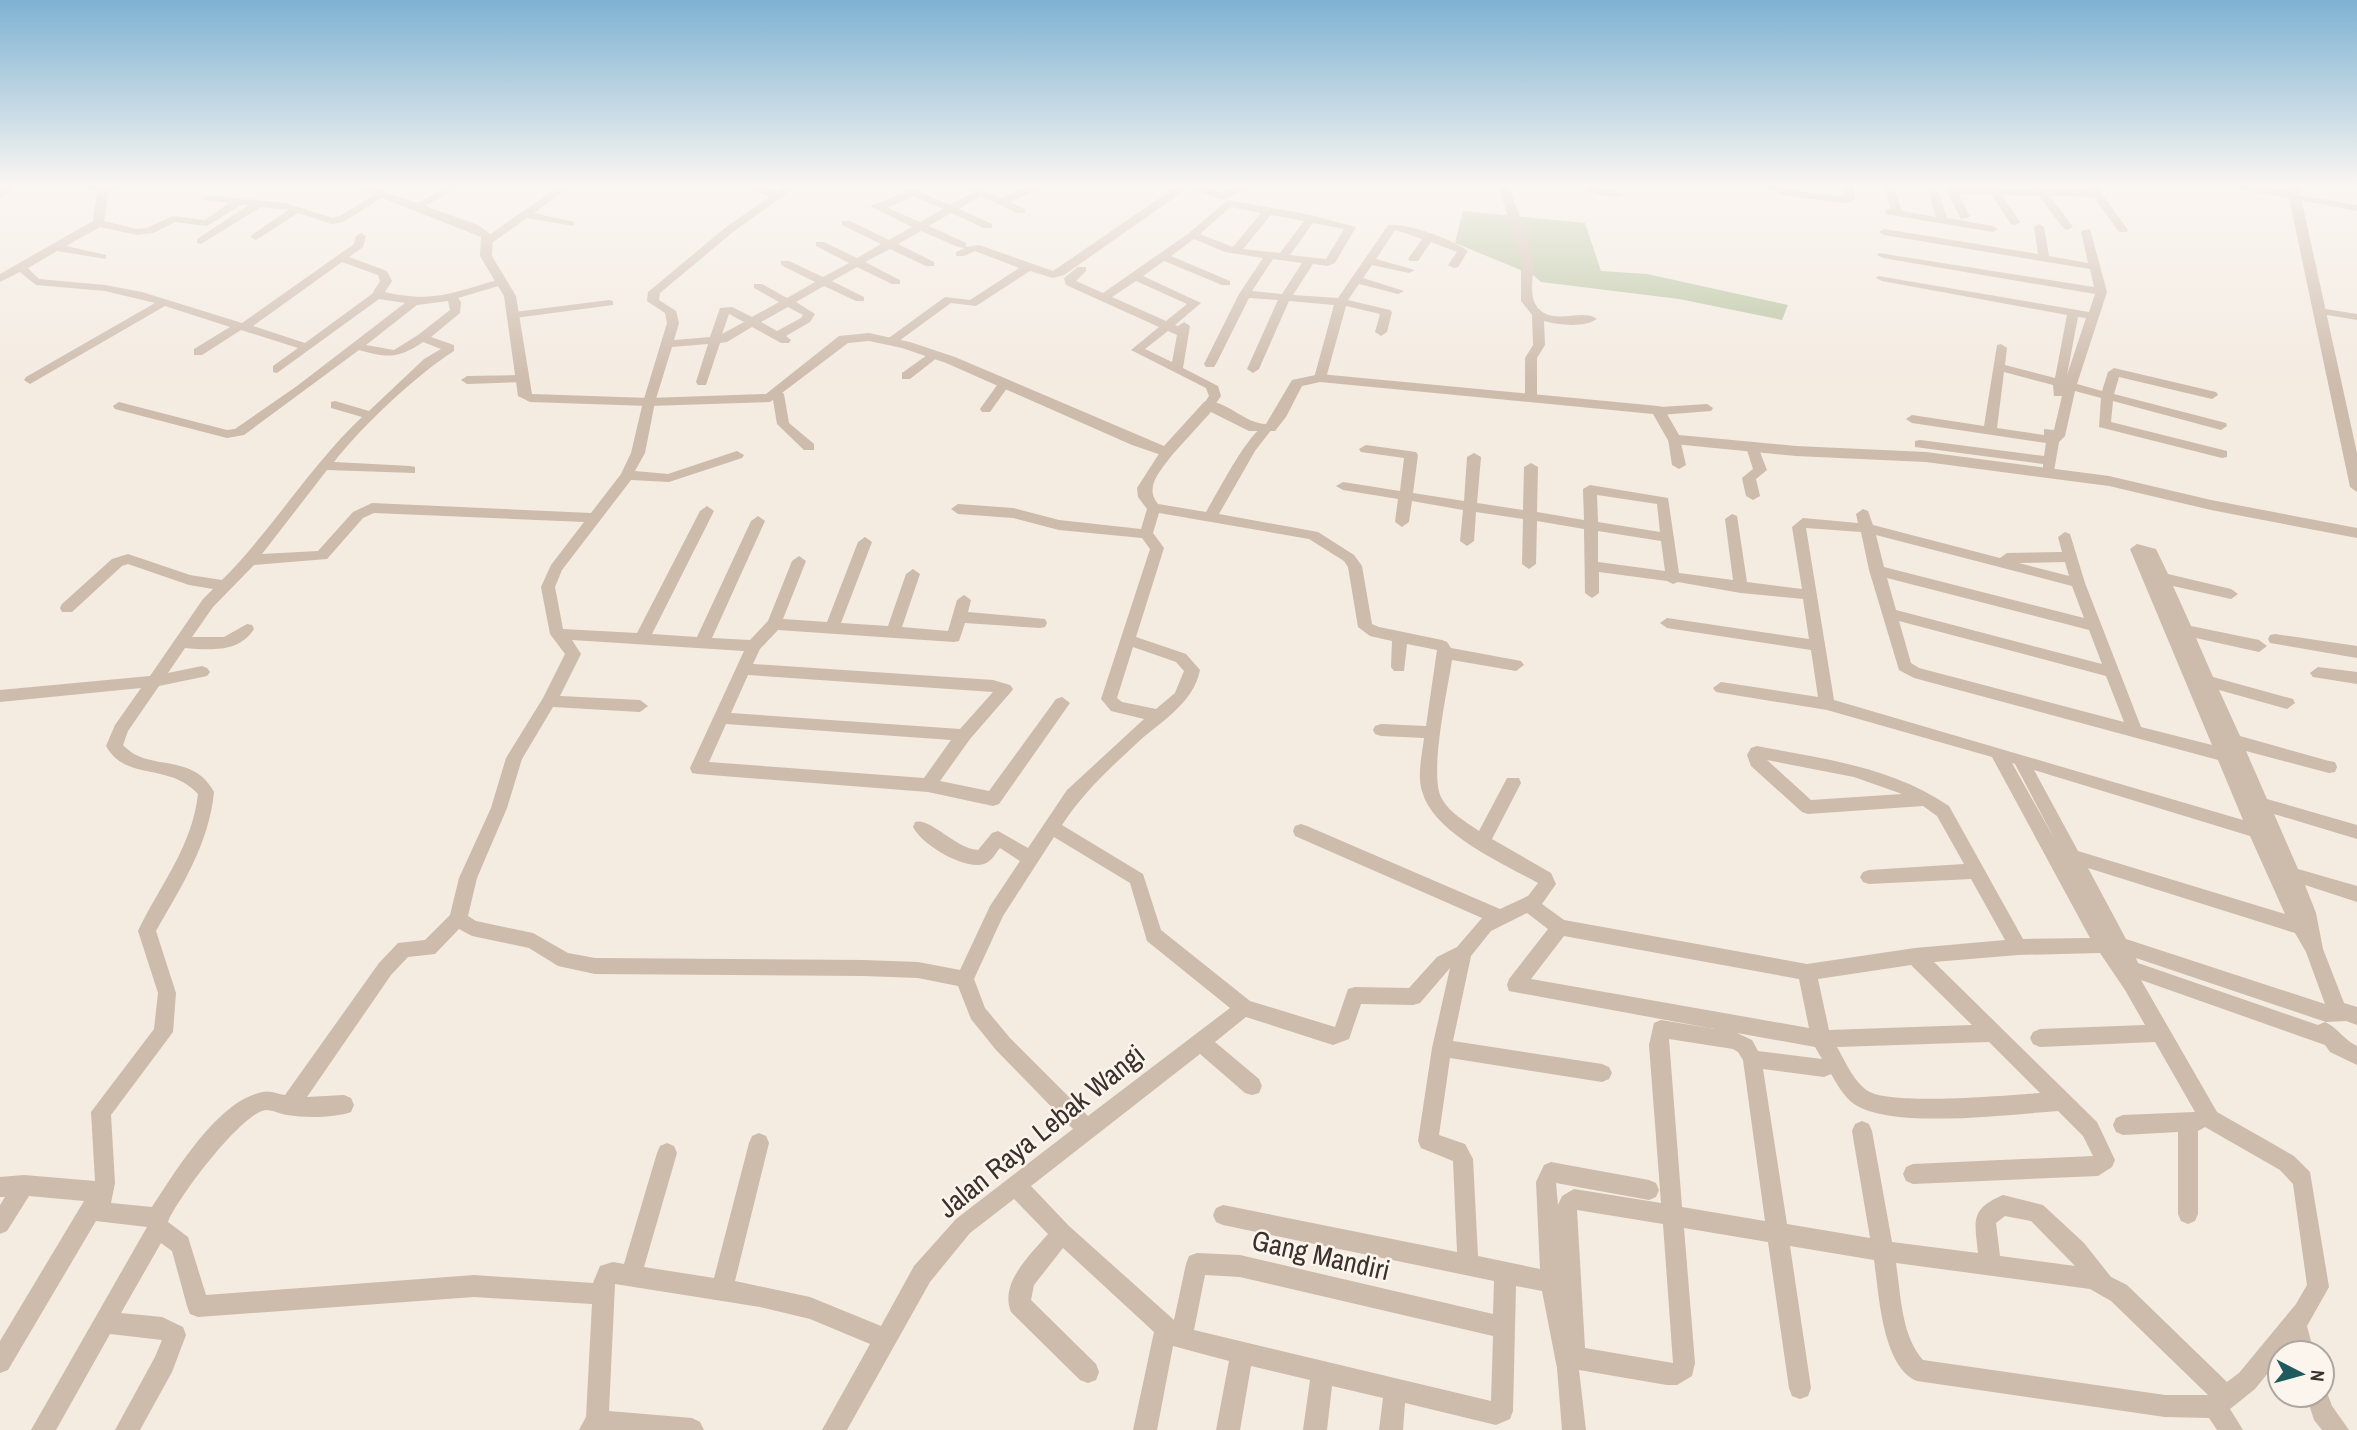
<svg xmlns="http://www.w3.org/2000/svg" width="2357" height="1430" viewBox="0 0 2357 1430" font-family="'Archivo Narrow',sans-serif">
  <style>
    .green { fill: #b8c4a0 }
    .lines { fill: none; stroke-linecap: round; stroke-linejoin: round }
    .minor { fill: #cdbbac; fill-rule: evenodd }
    .tertiary { fill: #cdbbac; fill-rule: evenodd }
    .labels { text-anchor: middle; stroke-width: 5; stroke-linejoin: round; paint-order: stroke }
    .near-street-label { font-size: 28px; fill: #3b302b; stroke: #fbf5ee }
  </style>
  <rect width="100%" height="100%" fill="#f4ebe1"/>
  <polygon class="green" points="1463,211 1585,223 1601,271 1647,274 1788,305 1782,320 1679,299 1541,282 1533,275 1455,243"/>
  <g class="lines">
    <g class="minor">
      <polygon points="8,184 21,184 0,198 0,190"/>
      <polygon points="449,184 462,184 421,209 412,207"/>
      <polygon points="562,184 574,184 534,213 574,222 574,226 527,218 493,242 485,242 485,238"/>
      <path d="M740 184H755L776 193 788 184H800L733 232 660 293 659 300 676 311 679 323 674 340 710 337 720 308 732 307 752 317 779 302 754 288V284H762L787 298 815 282 781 265V261H789L823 277 849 263 816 246V242H824L857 258 881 244 842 225V221H850L889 240 912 227 870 206 913 189 950 205 973 192 958 184H972L1001 198 1036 184H1052L1010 202 1025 209V213H1017L981 196 959 209 992 224V228H984L951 213 929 226 966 243V247L979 245 1053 271 1180 184H1198L1223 193 1244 184H1259L1223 200 1188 188 1064 275 1053 278 1030 271 976 306 951 303 896 343H888L886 340 945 297 970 300 1019 268 975 251 964 256H956V252L965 248 958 247 921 231 898 244 934 262V266H926L890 249 865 262 900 280V284H892L857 267 832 281 864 297V301H856L824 286 796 302 815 314 810 322 786 336 791 340 789 343H781L752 327 727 342 720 343 706 385H698L696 382 708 344 672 347 655 402 645 453 635 471 668 474 737 451 744 455 742 458 669 482 631 480 562 570 555 587 563 629 637 633 700 511 707 506 714 511 652 634 697 637 751 521 758 516 765 521 712 638 750 640 768 621 792 561 799 556 806 561 783 619 827 622 858 542 865 537 872 542 841 623 888 626 906 574 913 569 920 574 902 627 948 631 957 600 964 595 971 600 968 612 1045 619 1047 623 1045 627 1040 628 965 623 959 641 954 642 778 630 760 649 753 664 993 680 1010 685 1013 689 1010 693 970 739 940 781 989 791 1056 699 1062 697 1070 703 999 804 993 806 928 792 698 774 692 773 690 768 744 651 572 640 581 654 560 696 640 700 648 706 640 712 553 707 522 759 507 808 477 878 468 916 476 921 533 933 568 953 595 958 864 960 918 962 960 970 990 906 1020 861 1000 848C995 854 992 861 984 864 964 870 922 845 913 827L915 822C930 817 956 849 978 850L992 833 998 831 1028 848 1067 790 1144 719 1111 711 1101 699 1150 549 1142 538 1059 530 1013 518 958 514 951 509 958 504 1013 508 1059 520 1141 529 1147 509 1138 497 1137 488 1162 449 1167 448 1174 452C1162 470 1143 486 1158 504L1206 512C1217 494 1248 432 1266 425L1272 429 1255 451 1219 514 1318 532 1354 555 1362 566 1372 624 1379 627 1442 640 1447 642 1451 648 1521 661 1524 665 1516 671 1452 660C1448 688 1428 777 1442 799 1450 813 1466 822 1479 831L1507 778H1519L1521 783 1492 839 1551 873 1556 884 1542 904 1564 920 1807 964 1915 948 2005 940 1971 879 1869 884 1863 882 1860 877 1863 872 1869 870 1964 864 1937 816 1923 806 1808 814 1802 812 1751 766 1747 755 1751 748 1757 746C1824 759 1892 767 1949 806L2023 939 2090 938 1992 757 1827 710 1716 692 1713 688 1721 682 1818 697 1811 650 1667 628 1660 623 1667 618 1809 639 1803 599 1741 593 1678 582 1673 584 1667 581 1599 572V593L1592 598 1585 593 1584 529 1537 521 1536 564 1529 569 1522 564 1523 519 1476 512 1474 541 1467 546 1460 541 1463 510 1412 501 1409 522 1402 527 1395 522 1398 499 1343 490 1336 486 1343 482 1400 491 1404 458 1361 452 1359 449 1366 445 1416 452 1418 455 1413 493 1464 501 1467 457 1474 453 1481 457 1477 503 1523 510 1524 467 1531 463 1538 467 1537 512 1584 520 1583 489 1590 485 1668 498 1679 573 1733 580 1725 519 1732 514 1737 516 1747 582 1802 589 1792 527 1803 518 1858 523 1856 514 1863 509 1868 511 1873 525 2000 558 2007 553 2062 552 2058 537 2065 532 2070 534 2085 583 2141 727 2212 745 2130 549 2137 544 2156 549 2168 574 2231 589 2238 594 2231 599 2173 586 2191 626 2259 640 2267 646 2259 652 2196 638 2213 677 2293 699 2295 703 2287 709 2219 690 2240 736 2329 761 2335 762 2337 767 2335 772 2329 773 2246 751 2267 799 2357 825V839L2274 814 2298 869 2357 886V902L2305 885 2316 913 2323 949 2344 1003 2357 1007V1025L2346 1021 2326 1022 2136 958 2138 963 2318 1025 2325 1022C2337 1027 2344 1040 2357 1046V1065L2330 1052 2325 1045 2141 980 2217 1112 2294 1156 2310 1172 2329 1287 2307 1326 2314 1353H2292L2290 1346 2284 1353H2280V1358L2255 1389 2230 1409 2243 1430H2217L2209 1418 2165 1417 1917 1381C1882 1367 1879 1293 1874 1260L1790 1246 1811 1388 1808 1396 1800 1399 1792 1396 1789 1388 1768 1242 1684 1228 1695 1363 1692 1376 1677 1385H1667L1579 1370 1586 1430H1562L1557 1368 1542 1291 1516 1286 1513 1411 1510 1419 1496 1425 1405 1403 1403 1430H1379L1383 1398 1332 1386 1327 1430H1303L1310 1380 1251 1366 1240 1430H1216L1229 1361 1173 1346 1157 1430H1133L1154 1332 1063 1248 1034 1285 1031 1300 1096 1364 1099 1372 1096 1380 1088 1383 1080 1380 1011 1312C999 1283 1031 1254 1048 1234L1014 1199 970 1233 930 1282 847 1430H822L870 1344 810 1319 760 1307 615 1284 609 1411 692 1418 700 1422 704 1430H579L586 1417 592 1304 474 1297 198 1317 190 1314 187 1306 172 1251 161 1243 121 1313 162 1317 183 1327 186 1335 172 1372 140 1430H115L155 1357 162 1340 110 1334 56 1430H31L147 1227 96 1221 8 1370 0 1373V1341L84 1201 29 1196 7 1231 0 1234V1205L5 1197H0V1177L24 1175 95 1181 91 1112 154 1029 158 993 138 931C160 885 192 847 198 794 169 762 126 782 106 746L115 725 141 688 0 702V690L150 676 203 599 213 589 189 585 128 564 122 566 72 612H62L60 608 62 604 112 559 128 554 190 575 222 580C273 529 310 466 362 417L331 408V402L335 401 369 411 424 359 441 349 423 342C398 359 387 358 359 350L244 435 227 438 115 409 113 406 119 402 227 430 235 429 297 386 405 303 379 299 277 373 273 372V366L298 348 241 330 202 355H194V349L230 327 165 306 30 384 24 380 26 377 155 303 105 291 36 285 20 272 0 282V274L93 221 96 197 100 187 104 186 109 189 104 221 137 229 147 228 173 216 205 220 229 203 204 200 203 198 208 195 285 203 333 218 340 216 379 192 388 194 343 222 332 224 298 213 256 240 251 237 252 235 288 210 261 207 201 244 197 243V239L249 205H241L207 226 175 222 153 233 137 235 100 227 66 246 106 255V259L57 251 28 268 39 279 105 285 142 292 242 323 354 244 356 236 361 233 366 236 363 247 349 257 387 271 392 281 385 292C432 303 452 293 497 280H505V284L458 298 461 302 460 313 431 337 454 345V351C416 375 362 426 334 462L410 466 415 467V473L327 470 262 554 318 551 353 512 372 503 591 513 621 474 631 453 643 402 667 323 665 313 647 301 648 292 725 228 769 197ZM913 196 943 209 920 222 888 208ZM342 262 378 275 380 281 372 294 305 343 253 326ZM448 301 450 310 418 335 394 350 366 345 417 305ZM788 307 803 315 801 318 777 331 761 322ZM729 314 744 322 722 334ZM1597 495 1657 504 1660 532 1598 522ZM374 513 584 522 551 565 541 587 550 634 565 654 543 698 506 758 491 808 459 878 450 915 425 940 398 943 379 963 285 1095C278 1094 270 1090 263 1092 218 1100 176 1171 152 1207L111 1203 115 1183 111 1115 173 1032 176 993 156 931C181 887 209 844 214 792 192 751 148 773 123 745L128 731 159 686 207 676 210 672 207 668 202 666 168 673 185 648C210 650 239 653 254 629L252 625 247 624 224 637H192L213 607 254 565 327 559 363 518ZM1159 513 1309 539 1344 561 1348 567 1358 627 1370 636 1392 641 1391 667 1394 671H1404L1407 644 1437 650 1426 726 1381 724 1375 726 1373 730 1375 734 1381 736 1424 738C1422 755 1417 775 1422 791 1433 833 1502 863 1538 883L1528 896 1500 909 1307 826 1301 824 1295 826 1293 831 1295 836 1482 918 1457 947 1437 957 1409 988 1355 987 1348 989 1335 1027 1250 1001 1161 930 1143 874 1062 825C1082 794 1108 770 1135 745 1159 722 1193 705 1200 670L1186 654 1136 637 1164 548 1153 533ZM1806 528 1861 532 1869 570 1899 670 1914 678 2218 760 2243 820 1834 700ZM1598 531 1661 541 1665 571 1598 562ZM1876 535 2072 586 2084 618 1884 567ZM2065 562 2069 576 2019 563ZM1887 578 2089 630 2102 664 1896 610ZM1899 621 2106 676 2124 722 1919 668 1911 663ZM1133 647 1176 662 1184 671 1175 693 1156 709 1122 702 1117 698ZM748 675 993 692 960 729 731 713ZM726 724 951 740 924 778 709 762ZM1767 760 1854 777 1902 794 1811 800ZM2012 763 2015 764 2055 840ZM2034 770 2250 836 2285 914 2078 851ZM1054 837 1130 883 1147 941 1230 1008 1088 1116 1010 1038 985 1008 974 979 1003 916ZM2088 868 2295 933 2306 952 2325 1004 2126 939ZM1527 913 1548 929 1509 979 1507 985 1509 991 1715 1029 1661 1020 1654 1023 1649 1045 1661 1203 1574 1189 1562 1196 1558 1205 1556 1183 1649 1200 1656 1197 1659 1190 1656 1183 1649 1180 1551 1162 1544 1165 1536 1182 1540 1269 1478 1256 1473 1159 1465 1144 1439 1135 1450 1058 1602 1082 1609 1079 1612 1073 1609 1067 1602 1064 1453 1041 1471 956 1491 931ZM459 929 472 936 529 948 558 966 595 974 864 976 918 978 958 986 971 1019 996 1050 1073 1129 956 1219 914 1266 881 1326 810 1297 735 1281 769 1143 766 1136 759 1133 752 1136 749 1143 714 1278 644 1267 677 1153 674 1146 667 1143 660 1146 657 1153 624 1264 613 1262 600 1266 593 1283 474 1275 206 1295 188 1237 168 1222C176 1200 242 1112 266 1110 273 1110 280 1114 287 1115 304 1118 335 1118 351 1112L354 1105 351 1098 344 1095 307 1097 391 975 408 957 435 954ZM1564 936 1799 979 1809 1028 1531 979ZM2100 953 2125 990 2145 1025 2040 1029 2033 1032 2030 1038 2033 1044 2040 1047 2155 1042 2195 1112 2123 1115 2116 1118 2113 1125 2116 1132 2123 1135 2178 1132V1214L2181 1221 2188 1224 2195 1221 2198 1214V1131L2205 1127 2280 1170 2293 1184 2307 1285 2296 1304 2239 1373 2227 1382 2127 1285 2111 1277 2084 1243 2043 1205 2003 1195C1969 1209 1975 1222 1978 1253L1892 1242 1872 1131 1869 1124 1862 1121 1855 1124 1852 1131 1870 1238 1787 1224 1763 1069 1824 1077 1831 1074C1837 1084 1844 1097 1854 1104 1892 1130 2010 1114 2058 1111L2083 1136 2093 1156 1913 1164 1906 1167 1903 1174 1906 1181 1913 1184 2098 1176 2112 1167 2115 1160 2097 1122 1934 962 2018 955ZM1911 965 1972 1025 1829 1030 1818 979ZM1450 968 1432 1048 1418 1141 1421 1148 1453 1161 1457 1252 1223 1205 1216 1208 1213 1215 1216 1222 1223 1225 1494 1281 1493 1314 1240 1255 1197 1253 1189 1256 1186 1264 1174 1320 1069 1226 1031 1186 1200 1054 1245 1093 1252 1095 1259 1093 1262 1086 1259 1079 1215 1042 1246 1017 1333 1045 1349 1039 1361 1004 1413 1005 1420 1003ZM1737 1033 1815 1047 1822 1059 1758 1051 1752 1040ZM1669 1039 1733 1049 1738 1052 1743 1060 1765 1221 1682 1207ZM1989 1042 2040 1093C2008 1095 1892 1106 1868 1091 1854 1082 1845 1061 1837 1047ZM1577 1210 1663 1224 1673 1363 1585 1348ZM2005 1216 2031 1221 2075 1266 2000 1256 1996 1223ZM1896 1263 2090 1289 2111 1301 2208 1395H2165L1923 1360C1901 1335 1901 1295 1896 1263ZM1205 1275 1240 1277 1493 1336 1491 1401 1194 1330Z"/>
      <path d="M1498 184H1508C1516 208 1530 239 1533 263 1534 281 1526 302 1544 313 1560 322 1584 309 1597 319 1584 328 1559 325 1544 321L1545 345 1537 358V398L1531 402 1525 398V358L1533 345 1532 315 1521 301V261Z"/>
      <path d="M1586 184H1596V188L1626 194C1617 200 1595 195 1586 190Z"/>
      <polygon points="1747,184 1781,184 1784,189 1844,197 1843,184 1853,184 1855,199 1847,203 1780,195 1774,190"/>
      <polygon points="1883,184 1893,184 1902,211 1936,217 1926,184 1936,184 1947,218 1993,226 1998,229 1993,232 1885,214 1885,210 1891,209"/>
      <polygon points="2087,184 2095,184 2128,230 2127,232 2119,232 2094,197 2050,196 2073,227 2068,230 2064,229 2039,196 2002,195 2020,222 2015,225 2011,224 1991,194 1958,193 1970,217 1961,219 1946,190 1951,187 2034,189 2039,186 2045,189 2089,191"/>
      <polygon points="2214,184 2245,184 2293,191 2297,195 2357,205 2357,211"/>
      <path d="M1228 200 1311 215 1356 227 1335 263 1328 266 1313 264 1293 295 1338 298 1388 225C1406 222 1454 240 1468 251L1458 267 1454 268 1448 265 1457 252 1431 242 1418 261H1410L1408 259 1422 239 1395 230 1376 259 1415 270 1409 273 1372 265 1363 278 1404 291 1398 294 1359 284 1348 300 1390 310 1392 312 1387 332 1381 336 1375 332 1380 314 1346 306 1326 378 1320 382 1314 378 1334 305 1289 301 1259 369 1253 373 1247 369 1278 300 1249 298 1216 364 1214 367H1206L1204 364 1239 294 1263 258 1225 252 1194 239 1171 256 1230 281V285H1222L1164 261 1143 276 1201 303 1175 325 1178 326 1184 322 1190 326 1183 368 1218 386 1221 396 1213 408 1209 409 1203 405 1209 396 1206 388 1131 350 1159 327 1066 285 1064 278 1078 267H1086V271L1076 281 1103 293 1189 233ZM1230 207 1261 213 1233 247 1200 234ZM1271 215 1304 221 1280 253 1243 249ZM1313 223 1344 229 1326 259 1290 255ZM1273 259 1302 263 1282 294 1252 291ZM1136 281 1187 304 1166 321 1112 297ZM1168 331 1177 335 1172 362 1145 349Z"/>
      <path d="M2039 224 2044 227 2049 256 2088 263 2081 231 2090 229 2107 292 2077 384 2102 391 2108 372 2114 368 2216 392 2218 395 2212 399 2119 377 2114 394 2226 423 2227 426 2221 430 2113 401 2111 422 2227 451V457L2222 458 2099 427 2101 398 2075 391 2065 436 2059 442 2053 477H2043V464L1915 447V441L1920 440 2044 456 2046 443 1912 423 1906 419 1912 415 1984 426 1997 345 2001 344 2007 348 2005 365 2055 378 2067 315 1882 281 1876 278 1878 276 2089 312 2095 294 1883 258 1877 255 1879 253 2094 287 2090 269 1884 235 1879 232 1884 229 2038 254 2034 227ZM2078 317 2086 318 2067 375ZM2004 372 2053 385 2054 396H2062L2054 430 2044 429V435L1997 428Z"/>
      <polygon points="609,300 613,301 613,305 515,318 509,315 515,312"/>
      <polygon points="2319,308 2357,314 2357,320 2315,313 2315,309"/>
      <polygon points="934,350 940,354 938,357 910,379 902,379 902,373"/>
      <polygon points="521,375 525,376 525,382 467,384 461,380 467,376"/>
      <polygon points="1004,380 1010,384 990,412 982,412 980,409 1000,381"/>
      <polygon points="778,390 784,394 789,423 814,444 814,450 804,450 777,424 772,394"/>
      <polygon points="1707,404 1713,408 1711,411 1660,415 1654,411 1660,407"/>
      <polygon points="1674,435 1680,439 1686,465 1679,469 1672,465 1668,439"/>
      <polygon points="1752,443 1758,447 1767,470 1756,479 1760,496 1753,500 1746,496 1742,478 1753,469 1746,447"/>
      <polygon points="2275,634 2357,646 2357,658 2270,643 2268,639 2270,635"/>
      <polygon points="2318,667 2357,672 2357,684 2313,677 2310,673"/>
      <polygon points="2322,1386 2325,1387 2332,1406 2349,1430 2322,1430 2314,1420 2306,1395 2322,1395"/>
    </g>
    <g class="tertiary">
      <polygon points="63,184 140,184 104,192"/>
      <path d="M347 184H364L478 225 493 236 492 256 516 296 532 394 649 398 766 394 839 336 869 333 910 342 955 357 1164 446 1204 402C1225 398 1244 424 1266 424L1292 380 1320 374 1658 406 1663 407 1679 435 1796 446 1926 452 2109 476 2211 500 2357 528V538L2211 510 2109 486 1926 462 1796 456 1674 444 1669 442 1653 414 1320 382 1302 386 1286 417 1275 431H1249L1211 412 1172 455 1167 457 1132 445 946 363 902 348 869 341 848 343 770 402 649 406 530 402 518 396 504 296 480 256 481 237Z"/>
      <polygon points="2286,184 2298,184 2357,453 2357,492 2350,487"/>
    </g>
  </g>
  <linearGradient id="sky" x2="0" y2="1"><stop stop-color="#7eb2d2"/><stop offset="0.48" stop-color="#faf6f2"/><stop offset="1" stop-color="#faf6f2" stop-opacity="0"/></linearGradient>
  <rect width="2357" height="385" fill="url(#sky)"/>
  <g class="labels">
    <g class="near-street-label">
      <text transform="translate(1041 1131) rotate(-39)" y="10">Jalan Raya Lebak Wangi</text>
      <text transform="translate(1321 1255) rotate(13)" y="10">Gang Mandiri</text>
    </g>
  </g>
  <g transform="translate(2301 1374) rotate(96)"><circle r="33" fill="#fbf5ee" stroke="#aea6a0" stroke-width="2"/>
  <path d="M0-5L12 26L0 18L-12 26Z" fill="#1f5a5e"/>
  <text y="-10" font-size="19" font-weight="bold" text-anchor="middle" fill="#3b302b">N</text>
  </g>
</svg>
